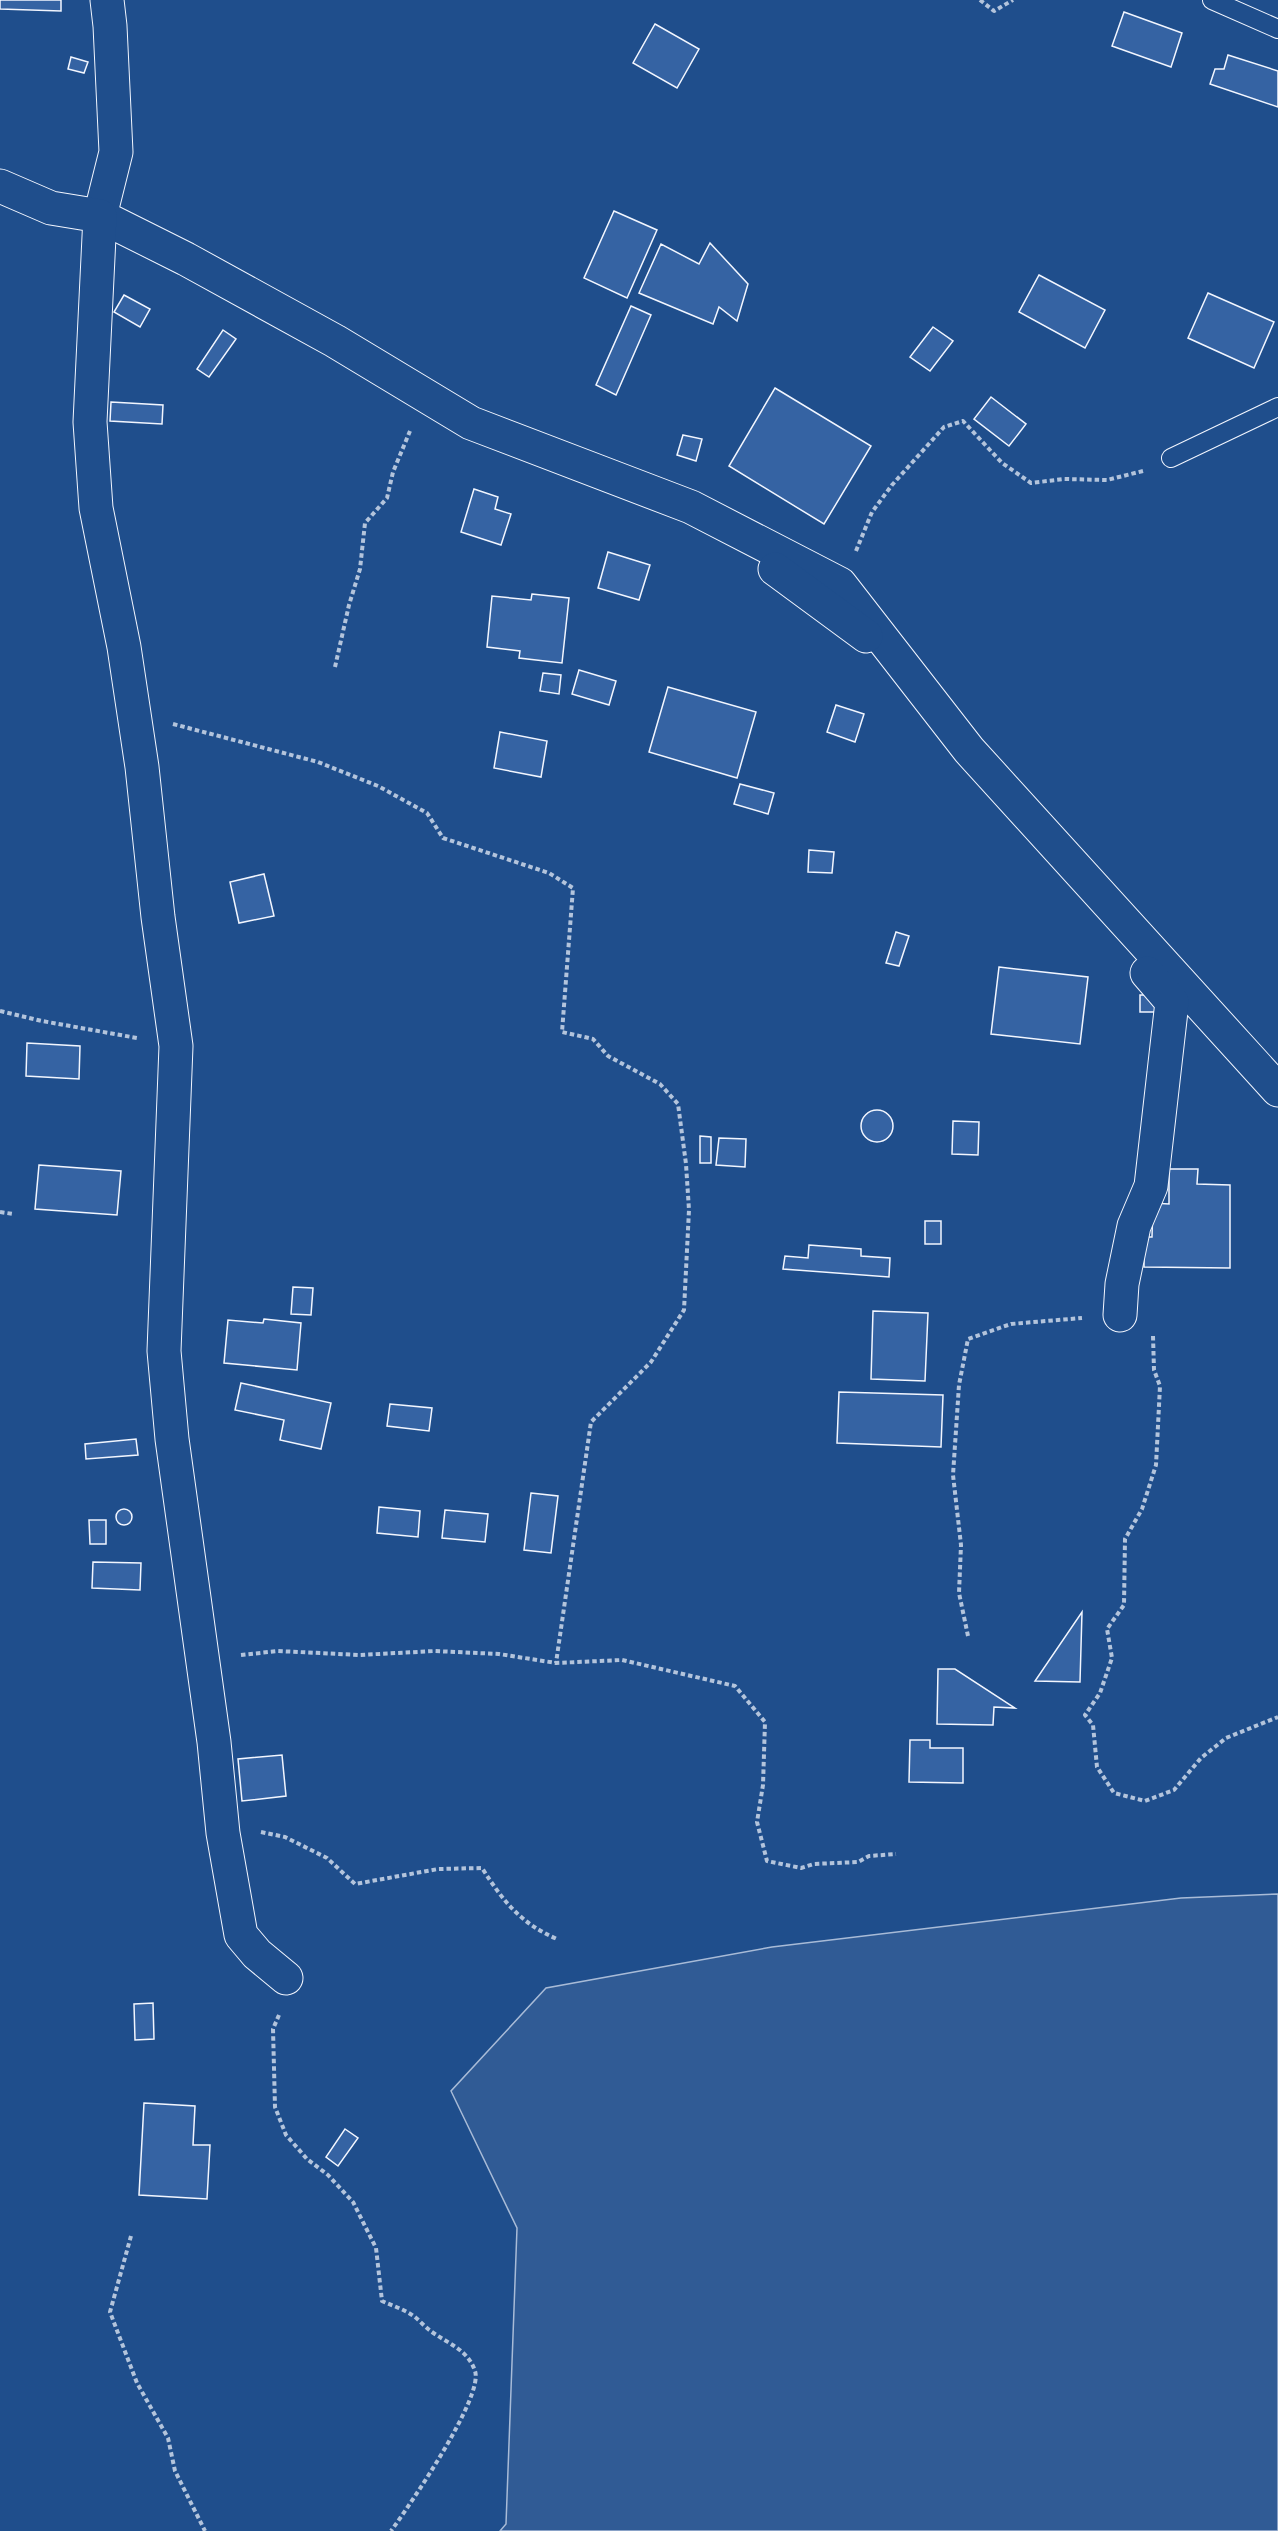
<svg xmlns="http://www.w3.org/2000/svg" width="1278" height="2531" viewBox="0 0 1278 2531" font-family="Inter,sans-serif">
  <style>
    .green { fill: #305b95; stroke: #a8bbd7; stroke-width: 1.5 }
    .building { fill: #3563a3; stroke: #f2f6ff; stroke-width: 1.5 }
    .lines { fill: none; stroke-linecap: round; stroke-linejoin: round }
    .service-casing { stroke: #f2f6ff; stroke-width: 20 }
    .minor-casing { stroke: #f2f6ff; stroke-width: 35 }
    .path { stroke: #b3c4dc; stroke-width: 4; stroke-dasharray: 4.5 3; stroke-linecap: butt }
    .service { stroke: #1f4e8c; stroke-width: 18 }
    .minor { stroke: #1f4e8c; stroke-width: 33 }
  </style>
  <rect width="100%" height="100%" fill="#1f4e8c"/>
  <polygon class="green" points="1278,1894 1278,2531 500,2531 506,2524 517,2228 451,2091 546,1988 772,1947 1181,1898"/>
  <g class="building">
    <polygon points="0,0 61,0 61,11 0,9"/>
    <polygon points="1124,12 1182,33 1171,67 1112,46"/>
    <polygon points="655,24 699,49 677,88 633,63"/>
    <polygon points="1228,55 1278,71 1278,107 1210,84 1215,69 1224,69"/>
    <polygon points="71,57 88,62 84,73 68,69"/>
    <polygon points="614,211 657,230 627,298 584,278"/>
    <polygon points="710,243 748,284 737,321 719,307 713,324 639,293 661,244 699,264"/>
    <polygon points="1039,275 1105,310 1085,348 1019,312"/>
    <polygon points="1208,293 1274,322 1254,368 1188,338"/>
    <polygon points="124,295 150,309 140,327 114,312"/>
    <polygon points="631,306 651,315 616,395 596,385"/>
    <polygon points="933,327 953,341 930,371 910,357"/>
    <polygon points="223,330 236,339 209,377 197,369"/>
    <polygon points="775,388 871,446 824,524 729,466"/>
    <polygon points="991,397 1026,424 1009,446 974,419"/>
    <polygon points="111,402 163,405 162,424 110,421"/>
    <polygon points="683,435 702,439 696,461 677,455"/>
    <polygon points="474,489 498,497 495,509 511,514 501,545 461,532"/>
    <polygon points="608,552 650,565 639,600 598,588"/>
    <polygon points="532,594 569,598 562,663 519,658 520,651 487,647 492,596 531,600"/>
    <polygon points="579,670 616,681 609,705 572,694"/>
    <polygon points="543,673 561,675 559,694 540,691"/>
    <polygon points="668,687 756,712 737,778 649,752"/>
    <polygon points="836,705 864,714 855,742 827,732"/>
    <polygon points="500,732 547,741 541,777 494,768"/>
    <polygon points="740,784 774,793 768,814 734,804"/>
    <polygon points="809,850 834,852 832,873 808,872"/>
    <polygon points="264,874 274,916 239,923 230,882"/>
    <polygon points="896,932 909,936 899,966 886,963"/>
    <polygon points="999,967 1088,977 1080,1044 991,1034"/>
    <polygon points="1140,995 1157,995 1156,1012 1140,1012"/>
    <polygon points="27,1043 80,1046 79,1079 26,1076"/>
    <circle cx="877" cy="1126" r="16"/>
    <polygon points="953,1121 979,1122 978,1155 952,1154"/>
    <polygon points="700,1136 711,1137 711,1163 700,1163"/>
    <polygon points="719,1138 746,1139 745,1167 716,1165"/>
    <polygon points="39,1165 121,1171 117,1215 35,1209"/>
    <polygon points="1169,1169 1198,1169 1197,1184 1230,1185 1230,1268 1144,1267 1144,1237 1152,1237 1153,1203 1169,1204"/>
    <rect x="925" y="1221" width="16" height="23"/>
    <polygon points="809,1245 861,1249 861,1256 890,1258 889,1277 783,1269 785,1256 808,1258"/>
    <polygon points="293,1287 313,1288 311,1315 291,1314"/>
    <polygon points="873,1311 928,1313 925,1381 871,1379"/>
    <polygon points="264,1319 301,1323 297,1370 224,1363 228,1320 263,1323"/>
    <polygon points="241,1383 331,1403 321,1449 280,1440 284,1420 235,1410"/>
    <polygon points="839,1392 943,1395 941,1447 837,1443"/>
    <polygon points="390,1404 432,1408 429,1431 387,1426"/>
    <polygon points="136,1439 138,1455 86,1459 85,1444"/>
    <polygon points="531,1493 558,1496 551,1553 524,1550"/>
    <polygon points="379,1507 420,1511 418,1537 377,1533"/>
    <circle cx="124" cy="1517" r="8"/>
    <polygon points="445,1510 488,1514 485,1542 442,1538"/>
    <polygon points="89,1520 106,1520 106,1544 90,1544"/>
    <polygon points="93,1562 141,1563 140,1590 92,1588"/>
    <polygon points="1082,1612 1080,1682 1035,1681"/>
    <polygon points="938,1669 955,1669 1015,1708 994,1707 993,1725 937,1724"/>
    <polygon points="910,1740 930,1740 930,1748 963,1748 963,1783 909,1782"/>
    <polygon points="282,1755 286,1796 242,1801 238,1759"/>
    <polygon points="153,2003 154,2039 135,2040 134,2004"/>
    <polygon points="144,2103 195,2106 193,2145 210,2145 207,2199 139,2195"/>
    <polygon points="345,2129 358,2138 338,2166 326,2157"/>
  </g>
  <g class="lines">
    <g class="service-casing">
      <g id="service">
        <polyline points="1212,0 1278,29"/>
        <polyline points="1171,458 1278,407"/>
      </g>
    </g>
    <g class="minor-casing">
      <g id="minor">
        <polyline points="107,0 110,26 116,152 100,216 186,259 335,341 471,423 691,507 840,584 969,750 1278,1090"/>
        <polyline points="0,186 51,208 100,216 90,422 96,508 124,647 142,767 158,917 176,1046 164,1351 172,1439 214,1742 223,1833 241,1935 257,1954 286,1978"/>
        <polyline points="775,569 866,636"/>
        <polyline points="1120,1315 1122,1284 1134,1226 1151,1186 1172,1002 1147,973"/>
      </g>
    </g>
    <g class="path">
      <polyline points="980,0 994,11 1013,0"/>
      <polyline points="856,551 872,512 892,485 944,427 963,421 1002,463 1031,483 1064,479 1107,480 1143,471"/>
      <polyline points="335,667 349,605 360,569 365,523 387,498 393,472 410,431"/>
      <polyline points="173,724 318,762 378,786 427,813 443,838 549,873 573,888 562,1032 593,1039 608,1056 660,1084 678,1104 686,1164 689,1210 684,1310 651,1362 591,1422 556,1663"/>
      <polyline points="0,1011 42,1021 137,1038"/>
      <polyline points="0,1212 13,1214"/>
      <polyline points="1153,1336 1154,1370 1160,1386 1156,1465 1142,1509 1125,1539 1124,1605 1107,1629 1112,1658 1100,1693 1085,1715 1093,1725 1097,1767 1114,1793 1145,1801 1174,1790 1201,1758 1226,1738 1278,1717"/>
      <polyline points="968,1636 959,1593 961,1545 953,1475 959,1385 968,1339 1011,1324 1082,1318"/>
      <polyline points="241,1655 278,1651 359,1655 435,1651 499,1654 556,1663 622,1660 735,1686 765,1722 763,1785 757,1822 767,1861 801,1868 814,1864 858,1862 869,1856 896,1854"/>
      <path d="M261 1832 285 1837 327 1858 355 1884 438 1869 482 1868C503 1901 520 1923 557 1939"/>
      <path d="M279 2015 273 2029 275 2107 286 2135 307 2159 328 2175 353 2202 376 2248 382 2301C393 2306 406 2310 415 2317 421 2322 426 2328 432 2332 449 2344 468 2350 475 2371 484 2397 409 2506 391 2531"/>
      <polyline points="131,2236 110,2312 137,2383 168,2438 175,2471 205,2531"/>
    </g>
    <use href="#service" class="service"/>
    <use href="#minor" class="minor"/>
  </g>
</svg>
